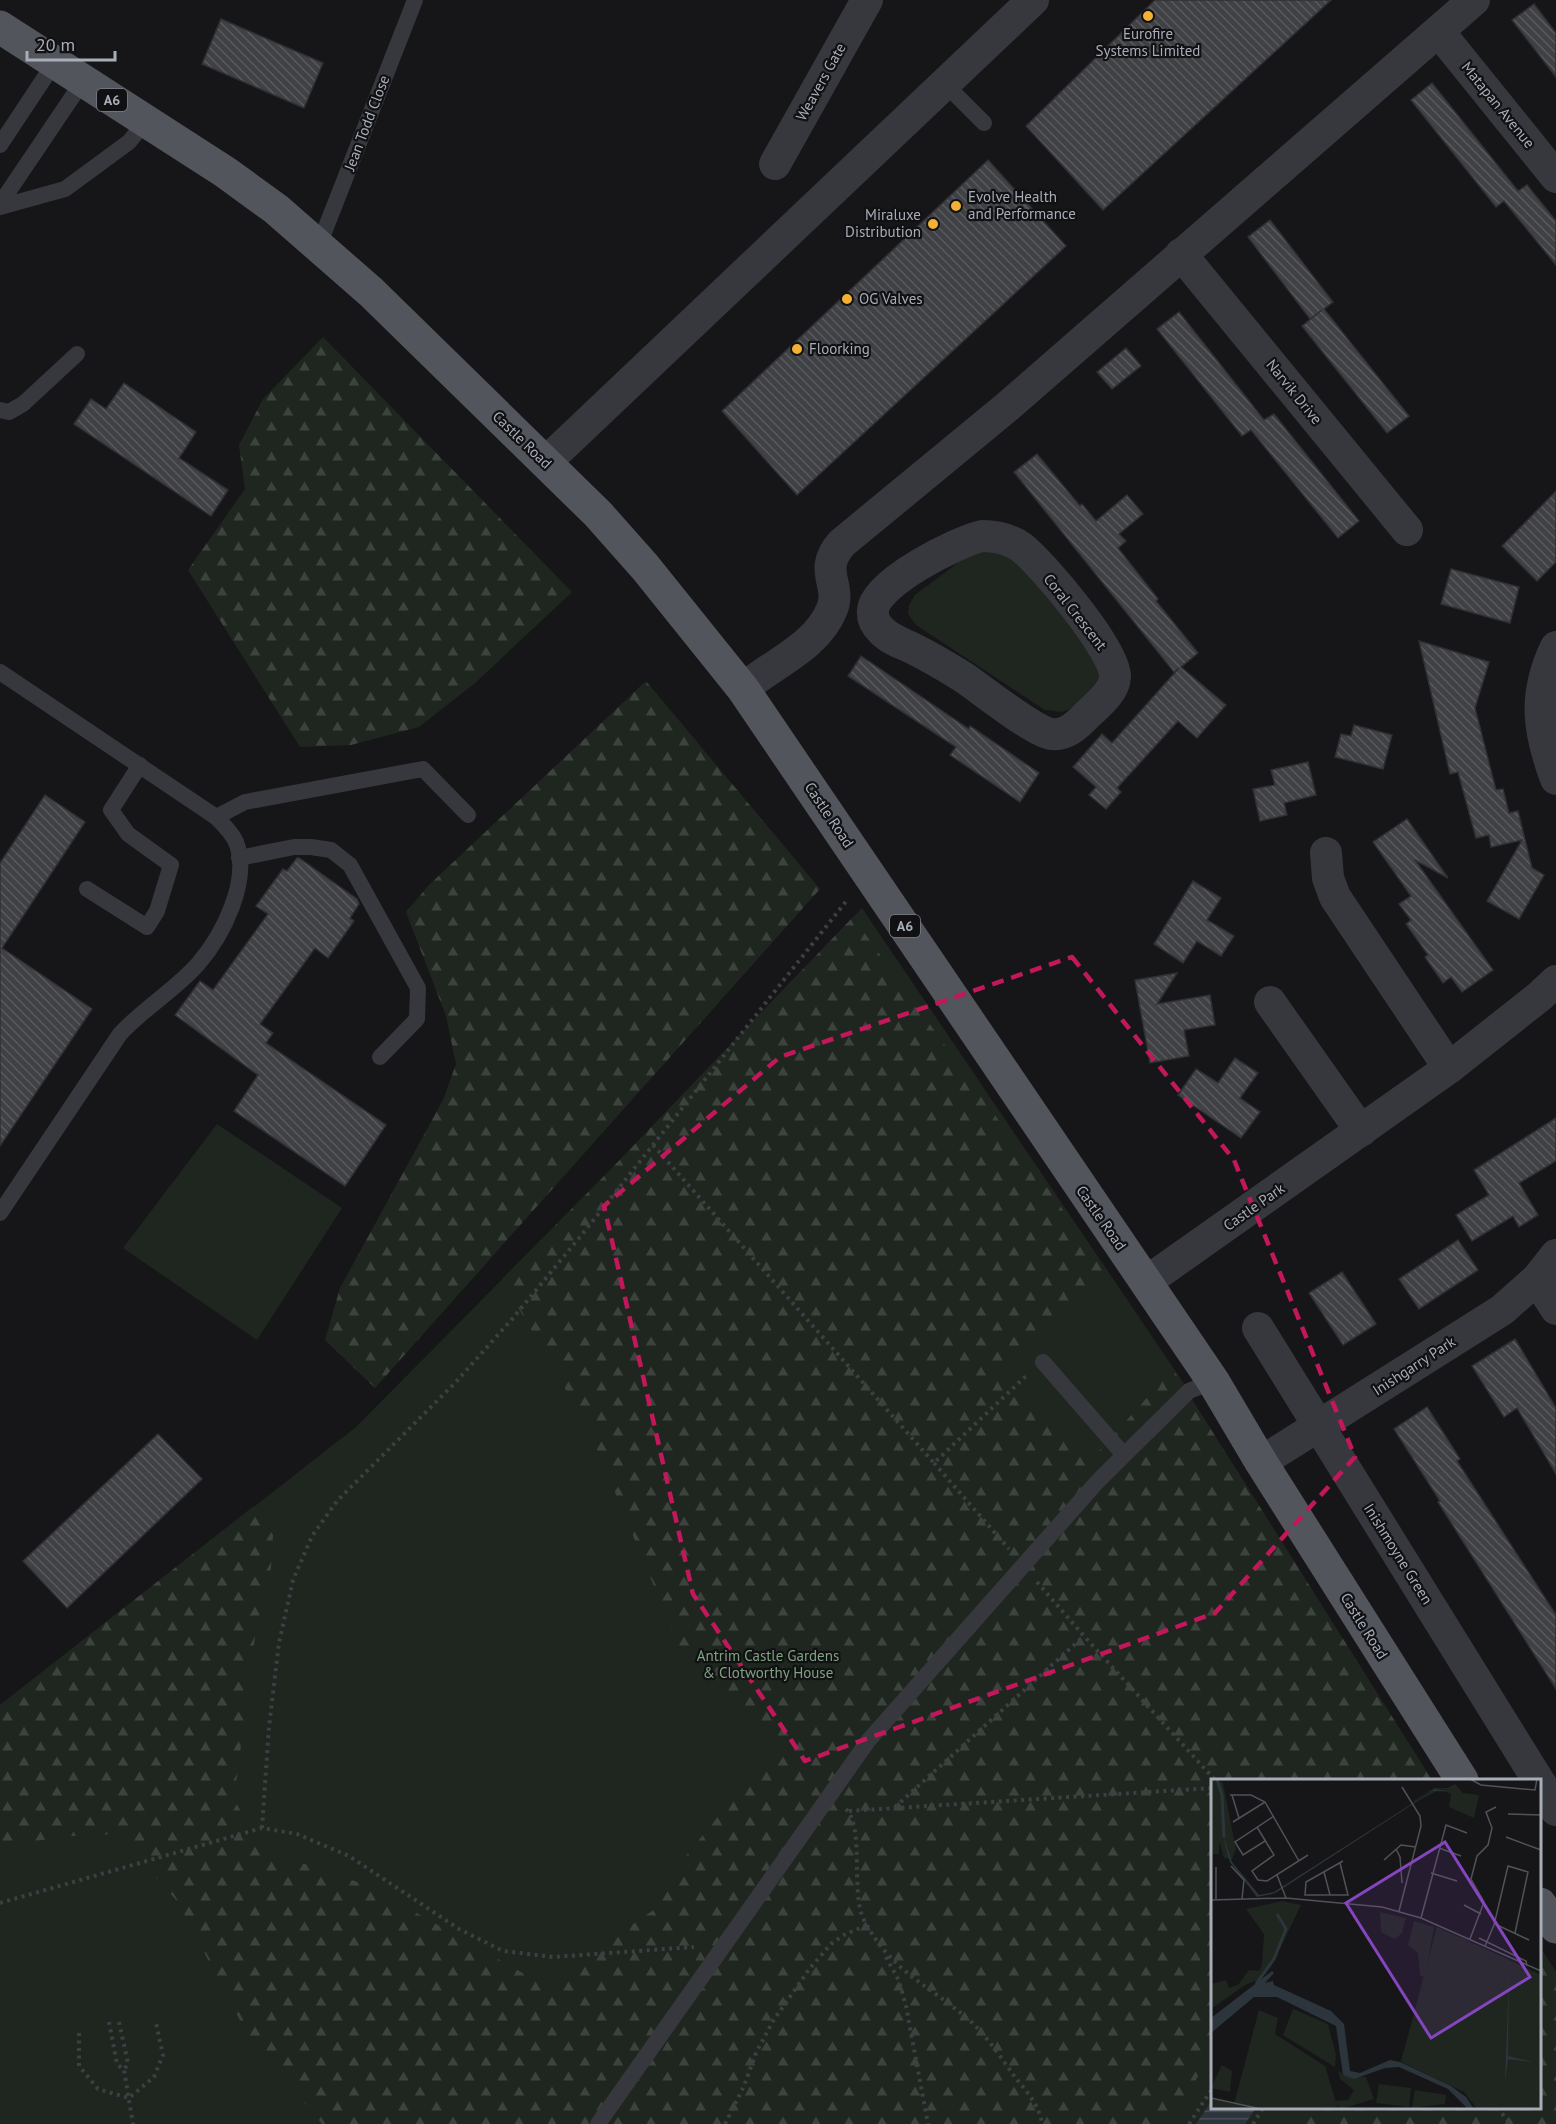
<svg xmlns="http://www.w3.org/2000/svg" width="1556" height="2124" viewBox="0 0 1556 2124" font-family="'PT Sans',sans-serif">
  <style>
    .green { fill: #1e261f }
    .forest { fill: url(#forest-firs) }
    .water { fill: url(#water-rules) }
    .building { fill: url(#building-back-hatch); stroke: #303034; stroke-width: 1.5 }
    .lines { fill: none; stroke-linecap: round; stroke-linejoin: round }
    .path { stroke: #3d3f44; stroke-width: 4; stroke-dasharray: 3 4.5; stroke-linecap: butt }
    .lane { stroke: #37383d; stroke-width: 16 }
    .street { stroke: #37383d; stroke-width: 32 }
    .primary { stroke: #53555c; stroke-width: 33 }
    .marked { fill: none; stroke: #c2185b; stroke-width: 4.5; stroke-dasharray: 12 8; stroke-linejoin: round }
    .poi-dot { fill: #f2b134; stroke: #111113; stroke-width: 2 }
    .labels { text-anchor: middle; stroke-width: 4.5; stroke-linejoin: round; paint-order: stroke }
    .shield { fill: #111113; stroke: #7b7e86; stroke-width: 1.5 }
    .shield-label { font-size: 14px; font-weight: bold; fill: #a8adb8 }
    .poi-label { font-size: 15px; fill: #a8adb8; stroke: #111113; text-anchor: start }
    .street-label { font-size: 15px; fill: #a8adb8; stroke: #111113 }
    .park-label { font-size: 15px; fill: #7fa381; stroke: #111113 }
    .inset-river { fill: none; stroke: #2c353c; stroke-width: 3 }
    .inset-road { fill: none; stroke: #505258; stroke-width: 1.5 }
    .view { fill: #8446be; fill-opacity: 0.15; stroke: #8446be; stroke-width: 3 }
    .inset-edge { fill: none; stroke: #a8adb8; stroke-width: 3 }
  </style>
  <defs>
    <pattern id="forest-firs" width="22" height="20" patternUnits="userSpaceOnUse" patternTransform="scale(1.5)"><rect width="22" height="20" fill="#1e261f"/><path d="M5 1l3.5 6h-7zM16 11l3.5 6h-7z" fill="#3c433d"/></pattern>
    <pattern id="water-rules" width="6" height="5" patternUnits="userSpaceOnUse" patternTransform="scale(1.5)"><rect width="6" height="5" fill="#2c353c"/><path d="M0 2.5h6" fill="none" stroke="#485056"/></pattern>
    <pattern id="building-back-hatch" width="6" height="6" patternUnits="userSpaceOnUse" patternTransform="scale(1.5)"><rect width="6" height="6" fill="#404145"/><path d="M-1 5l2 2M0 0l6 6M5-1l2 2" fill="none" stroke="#595a5e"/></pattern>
  </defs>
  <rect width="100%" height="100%" fill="#161618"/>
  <g class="green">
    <path d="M975 550H1009L1096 650 1103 671C1094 685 1083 706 1065 711 1060 713 1051 710 1045 710L916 625 908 614 909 605 915 595Z"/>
    <polygon points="862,908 1189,1391 1212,1780 1212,2108 1540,2108 1540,1947 1556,1972 1556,2124 0,2124 0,1705 356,1427 614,1166"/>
    <polygon points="217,1124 342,1208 257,1340 123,1248"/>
  </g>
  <g class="forest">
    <polygon points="323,337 572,592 475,683 419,727 351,745 300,747 188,570 245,489 239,445 263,399"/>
    <polygon points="646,681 820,889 375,1388 325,1340 340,1288 443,1100 456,1064 446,1016 406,912 429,885"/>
    <polygon points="853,917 1106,1270 997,1366 1088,1463 1173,1369 1432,1780 1212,1780 1212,2055 1167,2124 322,2124 245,2030 177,1901 117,1834 71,1836 0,1846 0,1705 254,1506 273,1535 271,1568 256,1629 234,1799 261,1849 369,1886 544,1985 655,1909 686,1856 776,1745 678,1644 589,1430 502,1279 614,1166"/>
    <polygon points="1540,1947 1556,1972 1556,2124 1294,2124 1305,2108 1540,2108"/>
  </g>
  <polygon class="water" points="1212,2100 1212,2108 1256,2108 1245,2124 1196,2124"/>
  <g class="building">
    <polygon points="1155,0 1331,0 1103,210 1026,126"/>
    <polygon points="1534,4 1556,33 1556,77 1512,20"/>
    <polygon points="221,19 323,63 304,108 202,64"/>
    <polygon points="1432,83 1518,191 1527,185 1556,221 1556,265 1504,201 1496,207 1411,100"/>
    <polygon points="988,160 1066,246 797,495 722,411"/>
    <polygon points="1270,220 1333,302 1324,309 1409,416 1387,433 1302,326 1322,310 1310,319 1248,237"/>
    <polygon points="1179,312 1264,420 1274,414 1359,521 1338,538 1251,430 1242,436 1157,329"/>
    <polygon points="1126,348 1141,366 1112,389 1097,372"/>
    <polygon points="124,383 196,432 179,458 228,490 211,516 74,424 91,399 106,409"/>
    <polygon points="1037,454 1080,506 1082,504 1096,521 1127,495 1143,514 1119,534 1126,541 1118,548 1158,599 1156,601 1198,653 1181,667 1226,705 1197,738 1178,721 1117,788 1121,792 1106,809 1089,795 1096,787 1073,767 1102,734 1112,743 1179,668 1174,672 1014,472"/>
    <polygon points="1556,491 1556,562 1537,581 1502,546"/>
    <polygon points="1451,569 1519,587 1510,623 1441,604"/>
    <polygon points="1419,641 1489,662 1475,708 1496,790 1503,789 1509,813 1518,811 1532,868 1544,875 1519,919 1487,901 1522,840 1491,847 1489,835 1476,838 1458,772 1450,774"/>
    <polygon points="861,656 969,729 970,726 1039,773 1020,802 950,755 956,747 848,676"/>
    <polygon points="1354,725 1392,735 1383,769 1335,757 1341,734 1351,736"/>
    <polygon points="1308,762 1316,795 1284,803 1287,815 1260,821 1253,789 1275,785 1271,770"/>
    <polygon points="45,795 85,822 2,948 92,1009 0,1146 0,863"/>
    <polygon points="1407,819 1448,878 1415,860 1493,970 1462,992 1451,977 1443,983 1425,957 1428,955 1406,924 1411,920 1399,904 1411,896 1373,842"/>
    <polygon points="297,858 299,858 357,899 359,904 350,918 354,921 328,958 315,948 260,1024 273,1033 266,1043 386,1125 345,1186 234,1111 258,1075 175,1015 200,981 213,990 268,914 256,906 283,869 287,871"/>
    <polygon points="1193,881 1221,898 1207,920 1234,936 1221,956 1197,941 1183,963 1154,944"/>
    <polygon points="1177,973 1157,1004 1210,995 1215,1025 1184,1030 1189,1056 1150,1063 1135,980"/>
    <polygon points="1235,1058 1258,1073 1240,1098 1260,1112 1241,1138 1178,1095 1196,1069 1218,1083"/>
    <polygon points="1556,1118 1556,1161 1519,1183 1538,1215 1519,1227 1513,1216 1472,1241 1456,1215 1489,1195 1474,1170"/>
    <polygon points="1458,1240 1478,1270 1419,1309 1399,1279"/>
    <polygon points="1342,1272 1376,1324 1343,1345 1309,1293"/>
    <polygon points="1515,1339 1556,1408 1556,1474 1517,1408 1504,1417 1472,1366"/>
    <polygon points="1427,1407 1460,1459 1457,1461 1556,1615 1556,1689 1438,1502 1440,1501 1394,1429"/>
    <polygon points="158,1434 202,1479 67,1608 23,1561"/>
  </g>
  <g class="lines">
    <g class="path">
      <polyline points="653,1145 934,1463 1026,1376"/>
      <polyline points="934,1463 1009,1549"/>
      <polyline points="1037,1582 1084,1636 1215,1780"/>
      <polyline points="895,1807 1084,1636"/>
      <path d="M846 1809C865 1828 850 1893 864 1920 892 1973 928 1984 969 2020 987 2036 1001 2058 1015 2077 1026 2091 1040 2106 1042 2124"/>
      <polyline points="849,1811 1212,1788"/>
      <polyline points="262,1828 269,1727 279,1643 293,1580 312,1536 337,1501 455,1383 513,1318 584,1232 848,899"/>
      <polyline points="0,1903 262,1828 297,1834 349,1856 459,1929 503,1951 553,1957 694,1947"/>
      <polyline points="886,1957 899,1981 906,2006 928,2124"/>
      <polyline points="109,2022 117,2064 124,2070 133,2124"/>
      <polyline points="119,2022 128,2063 124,2070"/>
      <polyline points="79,2033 79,2066 98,2089 129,2098 154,2077 163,2055 156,2023"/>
      <polyline points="1497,2108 1511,2124"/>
      <polyline points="725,2124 744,2086 756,2053 773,2021 810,1968 831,1944 844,1935 867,1925"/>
      <polyline points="1189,2124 1212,2089"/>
      <polyline points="1253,2124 1263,2108"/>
    </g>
    <g class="lane">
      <polyline points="946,85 984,123"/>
      <polyline points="0,145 55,62"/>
      <polyline points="0,204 83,81"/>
      <polyline points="0,207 65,189 129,142 146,121"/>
      <polyline points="319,245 415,0"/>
      <polyline points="0,410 9,412 23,404 77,354"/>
      <path d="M0 672 216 817C223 824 232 833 236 842 251 880 223 935 198 964 175 990 144 1008 120 1034L0 1213"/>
      <polyline points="216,817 245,802 423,769 468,815"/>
      <polyline points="239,858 294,847 311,847 331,850 350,865 418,988 417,1019 380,1057"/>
      <polyline points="87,889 147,927 157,911 171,865 128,834 111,810 140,765"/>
      <polyline points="1043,1362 1124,1455"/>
      <polyline points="598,2124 868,1741 1098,1481 1189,1391 1213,1381"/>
    </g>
    <g class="street">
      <polyline points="1439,32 1556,177"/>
      <polyline points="775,164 867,0"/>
      <polyline points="1181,254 1407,530"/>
      <polyline points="546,462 1033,0"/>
      <path d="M982 536C996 536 1009 539 1021 547 1042 563 1117 652 1115 677 1114 693 1096 706 1086 716 1076 726 1066 736 1051 734 1033 731 981 689 963 677 947 667 930 657 912 648 901 643 889 639 881 630 876 625 872 618 873 610 876 582 957 542 982 536Z"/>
      <path d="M1556 647C1533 695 1538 731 1556 779"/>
      <path d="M743 689C772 664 817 647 832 609 842 584 817 571 842 543L1007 407 1474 0"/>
      <polyline points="1326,853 1328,878 1335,897 1449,1068"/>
      <polyline points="1270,1002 1361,1131"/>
      <polyline points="1537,1279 1556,1309"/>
      <polyline points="1146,1282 1449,1068 1540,996 1556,981"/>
      <polyline points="1258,1328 1538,1780"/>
      <polyline points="1261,1462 1502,1310 1537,1279 1556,1255"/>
      <polyline points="1540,1783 1556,1810"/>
    </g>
    <g class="primary">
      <polyline points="0,27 225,172 276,209 371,292 598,514 645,567 743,689 1213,1381 1261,1462 1462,1780"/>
      <polyline points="1540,1904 1556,1927"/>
    </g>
  </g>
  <path class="marked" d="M1072 957 1234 1160 1355 1457 1215 1613 805 1761 693 1594 604 1206 780 1057Z"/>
  <g class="poi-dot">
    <circle cx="1148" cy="16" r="6"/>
    <circle cx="956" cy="206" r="6"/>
    <circle cx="933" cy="224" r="6"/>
    <circle cx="847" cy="299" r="6"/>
    <circle cx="797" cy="349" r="6"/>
  </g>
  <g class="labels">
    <g class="shield">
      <rect x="97" y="89" width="30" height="22" rx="4.5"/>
      <rect x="890" y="915" width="30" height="22" rx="4.5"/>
    </g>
    <g class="shield-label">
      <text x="112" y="105">A6</text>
      <text x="905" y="931">A6</text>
    </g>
    <g class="poi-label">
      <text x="1148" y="39" text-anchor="middle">Eurofire<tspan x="1148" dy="17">Systems Limited</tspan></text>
      <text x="968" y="202">Evolve Health<tspan x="968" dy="17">and Performance</tspan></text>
      <text x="921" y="220" text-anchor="end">Miraluxe<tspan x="921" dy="17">Distribution</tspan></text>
      <text x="859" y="304">OG Valves</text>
      <text x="809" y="354">Floorking</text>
    </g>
    <g class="street-label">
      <text transform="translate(821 82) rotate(-61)" y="5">Weavers Gate</text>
      <text transform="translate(1498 105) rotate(51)" y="5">Matapan Avenue</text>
      <text transform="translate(367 123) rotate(-69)" y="5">Jean Todd Close</text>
      <text transform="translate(1294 392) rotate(51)" y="5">Narvik Drive</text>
      <text transform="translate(522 440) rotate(44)" y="5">Castle Road</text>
      <text transform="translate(1075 612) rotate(52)" y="5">Coral Crescent</text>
      <text transform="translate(829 815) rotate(56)" y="5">Castle Road</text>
      <text transform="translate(1254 1207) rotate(-35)" y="5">Castle Park</text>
      <text transform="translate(1101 1218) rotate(55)" y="5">Castle Road</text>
      <text transform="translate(1414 1366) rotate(-33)" y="5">Inishgarry Park</text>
      <text transform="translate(1398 1554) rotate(58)" y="5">Inishmoyne Green</text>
      <text transform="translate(1364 1626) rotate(58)" y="5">Castle Road</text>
    </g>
    <g class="park-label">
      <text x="768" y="1661">Antrim Castle Gardens<tspan x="768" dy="17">&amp; Clotworthy House</tspan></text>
    </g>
  </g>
  <g transform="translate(1211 1779)">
    <rect width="330" height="330" fill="#161618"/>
    <path d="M0 0H4L10 17 8 75H0ZM244 5 252 14 268 16 263 39 238 28 240 15 235 13 226 12 203 24 222 12 235 11 227 10 216 14 203 23 202 22 223 9H236ZM226 148 330 196V330H266L253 313 190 283ZM82 230 117 245 125 276 124 288 72 256ZM48 231 67 239 64 255 114 287 127 330H0V320L23 325ZM11 286 21 292 19 313 0 309ZM168 305 200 309 198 328 165 324ZM204 311 235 316 234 325 201 329Z" fill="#1e261f"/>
    <path d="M4 0 12 4 25 70 21 80 13 79 3 44 7 24ZM71 122 90 126 60 188 50 200 34 206 0 230V205L15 201 18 209 27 206 38 191 48 192 51 186 53 155 35 130ZM169 133 195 139 191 154 184 160 170 153ZM203 142 223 148 214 198 209 197 207 174 197 166ZM226 149 256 161 253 172 262 174 264 165 330 196V317L298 307 299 300 310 299V285L322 287 323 283 299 277V193L294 196 293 226 278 242 254 252 216 236 206 245 196 275 205 273 227 280 219 296 190 282 211 210 225 231 249 229 253 220 254 204 218 186ZM127 291 132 296 155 298 163 320 130 330 123 322 137 321 143 311 129 300Z" fill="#1e261f"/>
    <path d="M258 253 292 259 291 301 257 300Z" fill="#1e261f"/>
    <path d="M224 10 236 12H222L66 113 61 115 46 118 19 83 16 73 12 56 21 83 48 116 63 113ZM61 192 63 194 54 204 62 202 63 206 120 232 133 245 139 292 149 294 179 281 189 283 240 307 255 318 263 330H257L237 310 188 288 174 289 143 300 132 296 125 247 66 218H43L0 254V239ZM298 197 297 277 322 283 297 280 294 302Z" fill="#2c353c"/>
    <path class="inset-river" d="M6 0 11 16 13 58M45 205 63 180 75 150 66 135"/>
    <path class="inset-road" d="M259 0 270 6 324 11 326 0M19 16H40L54 23 88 82M21 16 28 39M297 35 330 36M22 43 54 23M46 48 63 76 41 92 47 101 56 102 97 76M295 58 330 71M54 62 32 76 24 63 63 37M228 69 250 77M185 70 189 78 191 104M173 81 190 66 205 68M129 84 137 116H94L95 103 132 82M20 87 33 101 31 120M5 88V120M113 93 119 116M220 94 246 102M66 96 75 119M0 121 75 119 171 128 210 139 330 192M253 126 270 135M188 132 210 47 209 37 191 8M210 139 235 46 256 54M284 145 318 161M268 159 315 182 316 187M259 160 273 123 260 100 266 77 277 66 281 49 275 33 285 28M274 167 283 146 297 87 317 93 304 154M0 319 50 330"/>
    <path class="view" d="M234 63 319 198 220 259 135 124Z"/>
    <rect width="330" height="330" class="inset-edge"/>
  </g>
  <path d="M27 51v9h88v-9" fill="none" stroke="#a8adb8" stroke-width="3"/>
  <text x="36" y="51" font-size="18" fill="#a8adb8" stroke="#111113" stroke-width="4.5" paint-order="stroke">20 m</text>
</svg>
